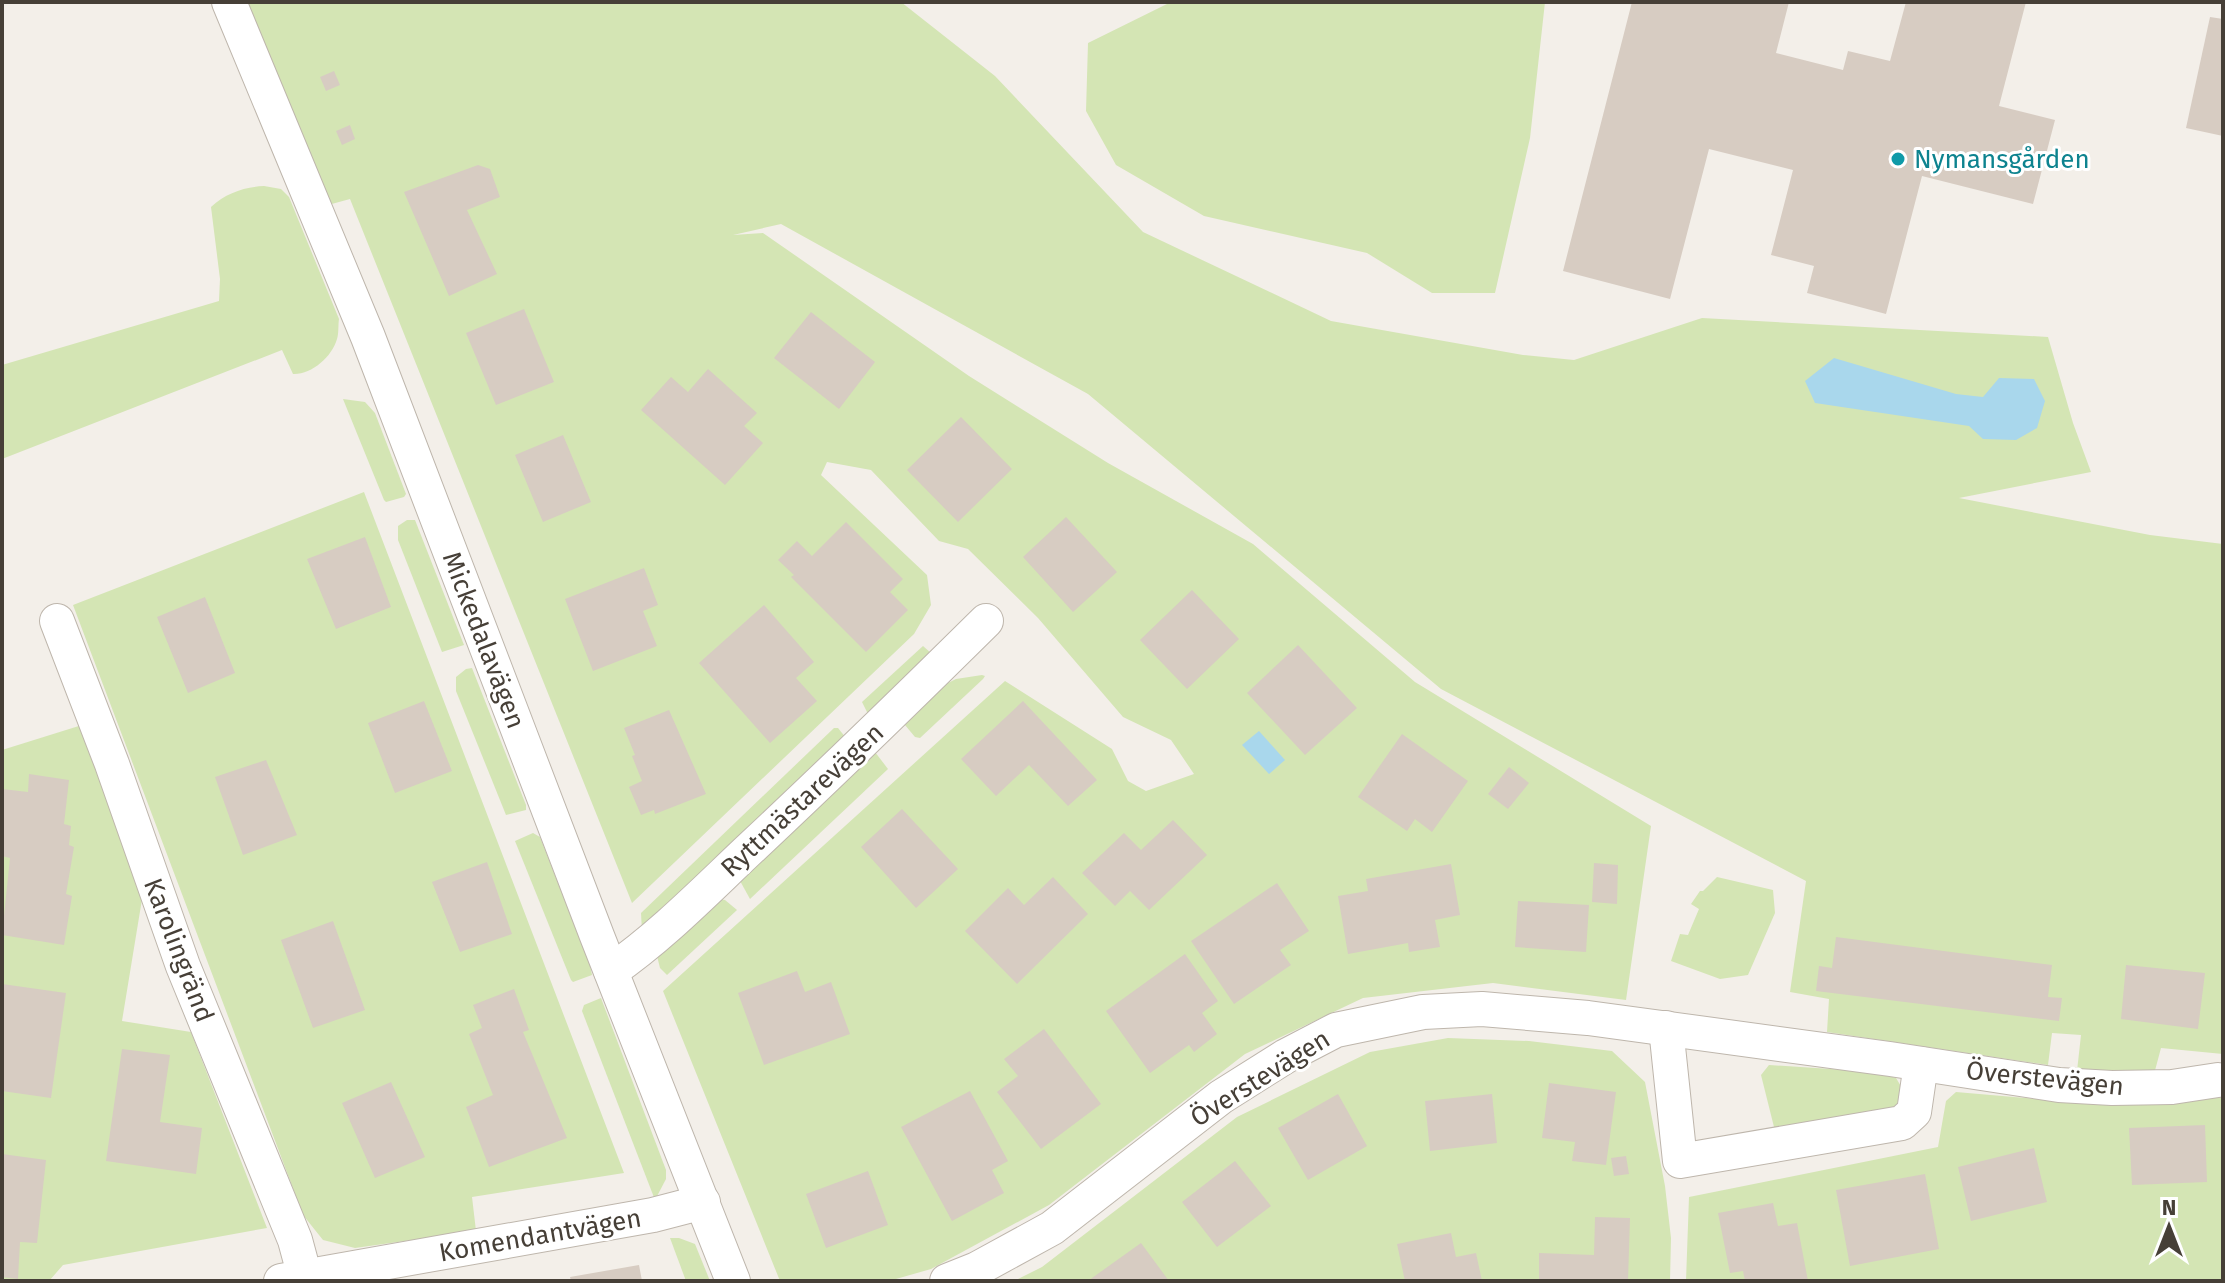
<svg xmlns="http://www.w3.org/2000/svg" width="2225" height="1283" viewBox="0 0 2225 1283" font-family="'Fira Sans',sans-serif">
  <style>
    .green { fill: #d4e5b4 }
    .water { fill: #a9d7ec }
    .building { fill: #d7ccc2 }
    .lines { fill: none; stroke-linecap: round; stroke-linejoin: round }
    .minor-casing { stroke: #beb6ac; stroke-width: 36 }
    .minor { stroke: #fff; stroke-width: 34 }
    .culture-dot { fill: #0f9aa8; stroke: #fff; stroke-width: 3 }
    .labels { text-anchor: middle; stroke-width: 6; stroke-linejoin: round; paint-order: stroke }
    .culture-label { font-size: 26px; fill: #0d838f; stroke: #fff; text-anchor: start }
    .street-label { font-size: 26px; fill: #463f37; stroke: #fff }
  </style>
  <rect width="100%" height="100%" fill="#f3efe9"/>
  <g class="green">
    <polygon points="240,2 901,2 995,76 1143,232 1331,321 1523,355 1574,360 1702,318 2048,337 2073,423 2091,472 1959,498 2150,535 2223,544 2223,1054 2161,1048 2153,1078 2077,1071 2081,1035 2052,1033 2048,1065 1827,1032 1829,999 1790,992 1806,881 1441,689 1088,394 781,224 733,235 763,233 969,376 1108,463 1253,544 1415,682 1651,826 1626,1000 1493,983 1363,998 1245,1054 1049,1205 931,1269 889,1281 780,1281 663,991 1005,681 1112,749 1128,781 1146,791 1194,774 1171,740 1123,717 1038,618 968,549 939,541 871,470 827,462 821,475 927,575 931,605 914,634 632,903 350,199 328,205"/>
    <polygon points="1171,2 1545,2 1530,138 1495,293 1432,293 1367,253 1204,216 1116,165 1086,111 1088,43"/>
    <path d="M264 186 281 189 289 197 339 319C338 325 339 333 337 339 332 357 311 375 293 374L282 350 2 459V365L219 301 220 279 211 207C226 193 244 187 264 186Z"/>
    <polygon points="343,399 365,402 375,413 406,494 404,497 386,502 384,500"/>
    <polygon points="364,492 624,1173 472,1197 476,1231 355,1248 323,1240 303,1215 73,605"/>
    <polygon points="407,520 415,520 464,645 442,652 398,540 398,526"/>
    <polygon points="923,646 932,654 871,720 862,702"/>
    <polygon points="472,668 526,805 526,810 506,815 456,691 456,677 466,669"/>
    <polygon points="982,675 985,676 983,679 920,738 915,737 905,725 946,684 956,679"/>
    <polygon points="82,725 145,881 122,1021 191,1032 267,1228 63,1265 49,1281 2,1281 2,750"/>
    <polygon points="834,728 838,728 846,738 642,931 641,913"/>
    <polygon points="875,752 888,769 750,899 739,879"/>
    <polygon points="533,833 540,837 590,965 592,975 573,982 571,980 515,841"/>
    <polygon points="1717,877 1773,890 1775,913 1748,975 1720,979 1671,961 1680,934 1688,935 1699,909 1691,904 1700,891 1703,891"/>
    <polygon points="719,899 725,900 737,910 667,975 660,968 657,956"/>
    <polygon points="601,998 666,1170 666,1179 655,1200 582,1011 584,1005"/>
    <polygon points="1448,1038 1529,1041 1612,1051 1645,1082 1665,1186 1671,1238 1670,1281 1014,1281 1042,1267 1237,1117 1370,1052"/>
    <polygon points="1769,1065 1876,1072 1896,1078 1902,1088 1896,1108 1775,1131 1761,1075"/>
    <polygon points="1956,1092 2050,1100 2223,1098 2223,1281 1686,1281 1689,1197 1938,1147 1946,1101"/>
    <polygon points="670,1238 679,1238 695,1244 710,1281 686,1281"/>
  </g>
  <g class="water">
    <polygon points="1834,358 1956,394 1983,397 1999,378 2034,379 2045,401 2037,428 2016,440 1983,439 1969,426 1815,403 1805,381"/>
    <polygon points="1259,731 1285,760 1269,774 1242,745"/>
  </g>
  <g class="building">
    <polygon points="1632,2 1789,2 1776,53 1843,70 1848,51 1890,61 1906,2 2026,2 1999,106 2055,120 2033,204 1922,176 1886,314 1807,293 1814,266 1771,255 1793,170 1709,149 1670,299 1563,271"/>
    <polygon points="2210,17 2223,19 2223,136 2186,128"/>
    <polygon points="334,71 340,85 326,91 320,77"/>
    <polygon points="350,125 355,139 342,145 336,131"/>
    <polygon points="478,165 490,169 500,197 467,210 497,274 449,296 404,192"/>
    <polygon points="524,309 554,382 496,405 466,333"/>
    <polygon points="811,312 875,362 839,409 774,358"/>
    <polygon points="708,369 757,413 744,426 763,443 725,485 641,410 671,377 688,392"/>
    <polygon points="961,417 1012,469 958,522 907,470"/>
    <polygon points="563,435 591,502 543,522 515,455"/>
    <polygon points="1066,517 1117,572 1073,612 1023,557"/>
    <polygon points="846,522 903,579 890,592 908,610 866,652 791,577 794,575 778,560 797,541 812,556"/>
    <polygon points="365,537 391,607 336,629 307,559"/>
    <polygon points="644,568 658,605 643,611 657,646 593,671 565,599"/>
    <polygon points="1192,590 1239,639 1187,689 1140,640"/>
    <polygon points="205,597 235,673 188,693 157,617"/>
    <polygon points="764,605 814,662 796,678 817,701 770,743 699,663"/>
    <polygon points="1298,645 1357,708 1305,755 1247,693"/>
    <polygon points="424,701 452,771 395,793 368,723"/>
    <polygon points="1023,701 1097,780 1068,806 1029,765 996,796 961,759"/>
    <polygon points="669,710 706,794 655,814 654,810 641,815 629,787 642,781 632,756 635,755 624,728"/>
    <polygon points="1402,734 1468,781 1432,832 1415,819 1407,831 1358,797"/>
    <polygon points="266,760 297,835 243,855 215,777"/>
    <polygon points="1509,767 1529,783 1508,809 1488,794"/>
    <polygon points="29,774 69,780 64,824 71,826 69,845 74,847 66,894 72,896 64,945 2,935 10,858 2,856 2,789 28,792"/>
    <polygon points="902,809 958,869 916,908 861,847"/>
    <polygon points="1173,820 1207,855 1149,910 1130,891 1115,906 1082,873 1124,833 1141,850"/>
    <polygon points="487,862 512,934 460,952 432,882"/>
    <polygon points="1594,863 1618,865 1617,904 1592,902"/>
    <polygon points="1451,864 1460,915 1435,920 1440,947 1409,952 1408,943 1348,954 1338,896 1368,891 1366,879"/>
    <polygon points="1053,877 1088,914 1017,984 965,931 1008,888 1024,905"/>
    <polygon points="1277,883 1309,931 1280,950 1291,965 1234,1004 1191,941"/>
    <polygon points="1518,901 1589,905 1586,952 1515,947"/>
    <polygon points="333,921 365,1010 313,1028 281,940"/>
    <polygon points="1836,937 2052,965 2048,997 2062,998 2059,1021 1816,991 1819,966 1832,968"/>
    <polygon points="1185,954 1218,1001 1202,1013 1217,1034 1194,1052 1189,1045 1150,1073 1106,1011"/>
    <polygon points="2126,965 2205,973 2198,1029 2121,1019"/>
    <polygon points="797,971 805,992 831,982 850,1034 764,1065 738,993"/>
    <polygon points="2,984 66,993 51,1098 2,1091"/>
    <polygon points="514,989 529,1030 523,1032 567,1138 489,1167 466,1107 493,1095 469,1034 482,1028 473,1005"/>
    <polygon points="1044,1029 1101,1104 1041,1149 997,1092 1018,1076 1004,1059"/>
    <polygon points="122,1049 170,1055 160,1122 202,1128 196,1174 106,1161"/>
    <polygon points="391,1082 425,1157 375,1178 342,1103"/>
    <polygon points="1549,1083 1616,1092 1606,1165 1572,1161 1575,1142 1542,1138"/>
    <polygon points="970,1091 1008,1161 992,1170 1004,1193 952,1221 901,1127"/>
    <polygon points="1338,1094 1367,1146 1308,1180 1278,1128"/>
    <polygon points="1492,1094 1497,1143 1430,1151 1425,1101"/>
    <polygon points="2205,1125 2207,1182 2132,1185 2129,1128"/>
    <polygon points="2034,1148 2047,1202 1971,1221 1958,1167"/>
    <polygon points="2,1154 46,1160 37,1243 20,1242 18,1279 2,1277"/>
    <polygon points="1626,1156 1629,1174 1614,1176 1611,1158"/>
    <polygon points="1235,1161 1271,1206 1217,1247 1182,1202"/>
    <polygon points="868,1171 888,1225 826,1248 806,1194"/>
    <polygon points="1925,1174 1939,1249 1850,1266 1836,1190"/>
    <polygon points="1773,1203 1778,1226 1797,1223 1808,1281 1745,1281 1743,1271 1730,1273 1718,1213"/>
    <polygon points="1595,1217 1630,1218 1628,1281 1539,1281 1539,1253 1594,1255"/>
    <polygon points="1451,1233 1456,1257 1476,1253 1482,1281 1405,1281 1397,1244"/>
    <polygon points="1141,1243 1169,1281 1089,1281 1092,1278"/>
    <polygon points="639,1265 642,1281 571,1281 570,1277"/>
  </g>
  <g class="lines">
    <g class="minor-casing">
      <g id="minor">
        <polyline points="229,2 368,337 597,936 733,1281"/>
        <polyline points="57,621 112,764 183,966 295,1240 305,1277"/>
        <path d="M611 971C663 935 707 889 753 846 832 772 909 697 986 621"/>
        <polyline points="1666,1028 1680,1161 1902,1123 1914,1112 1921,1064"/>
        <polyline points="281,1281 653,1215 703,1202"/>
        <polyline points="947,1281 977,1269 1052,1228 1221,1097 1286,1056 1336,1030 1423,1012 1482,1009 1588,1018 1890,1059 2059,1085 2112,1088 2172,1087 2218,1080"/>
      </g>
    </g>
    <use href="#minor" class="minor"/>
  </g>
  <circle class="culture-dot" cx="1898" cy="159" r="8"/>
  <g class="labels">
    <g class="culture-label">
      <text x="1914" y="168">Nymansgården</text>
    </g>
    <g class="street-label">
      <text transform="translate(484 640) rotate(69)" y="9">Mickedalavägen</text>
      <text transform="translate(802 800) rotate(-43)" y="9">Ryttmästarevägen</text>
      <text transform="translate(179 950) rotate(69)" y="9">Karolingränd</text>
      <text transform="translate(1260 1078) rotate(-32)" y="9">Överstevägen</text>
      <text transform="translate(2045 1078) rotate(6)" y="9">Överstevägen</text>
      <text transform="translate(540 1235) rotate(-10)" y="9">Komendantvägen</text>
    </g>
  </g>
  <rect width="2225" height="1283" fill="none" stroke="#463f37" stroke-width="8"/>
  <g transform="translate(2169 1227)" stroke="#ffffff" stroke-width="6" paint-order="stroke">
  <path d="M0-6L14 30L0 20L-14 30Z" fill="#463f37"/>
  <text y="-12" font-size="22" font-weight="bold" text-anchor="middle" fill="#463f37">N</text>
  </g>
</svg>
